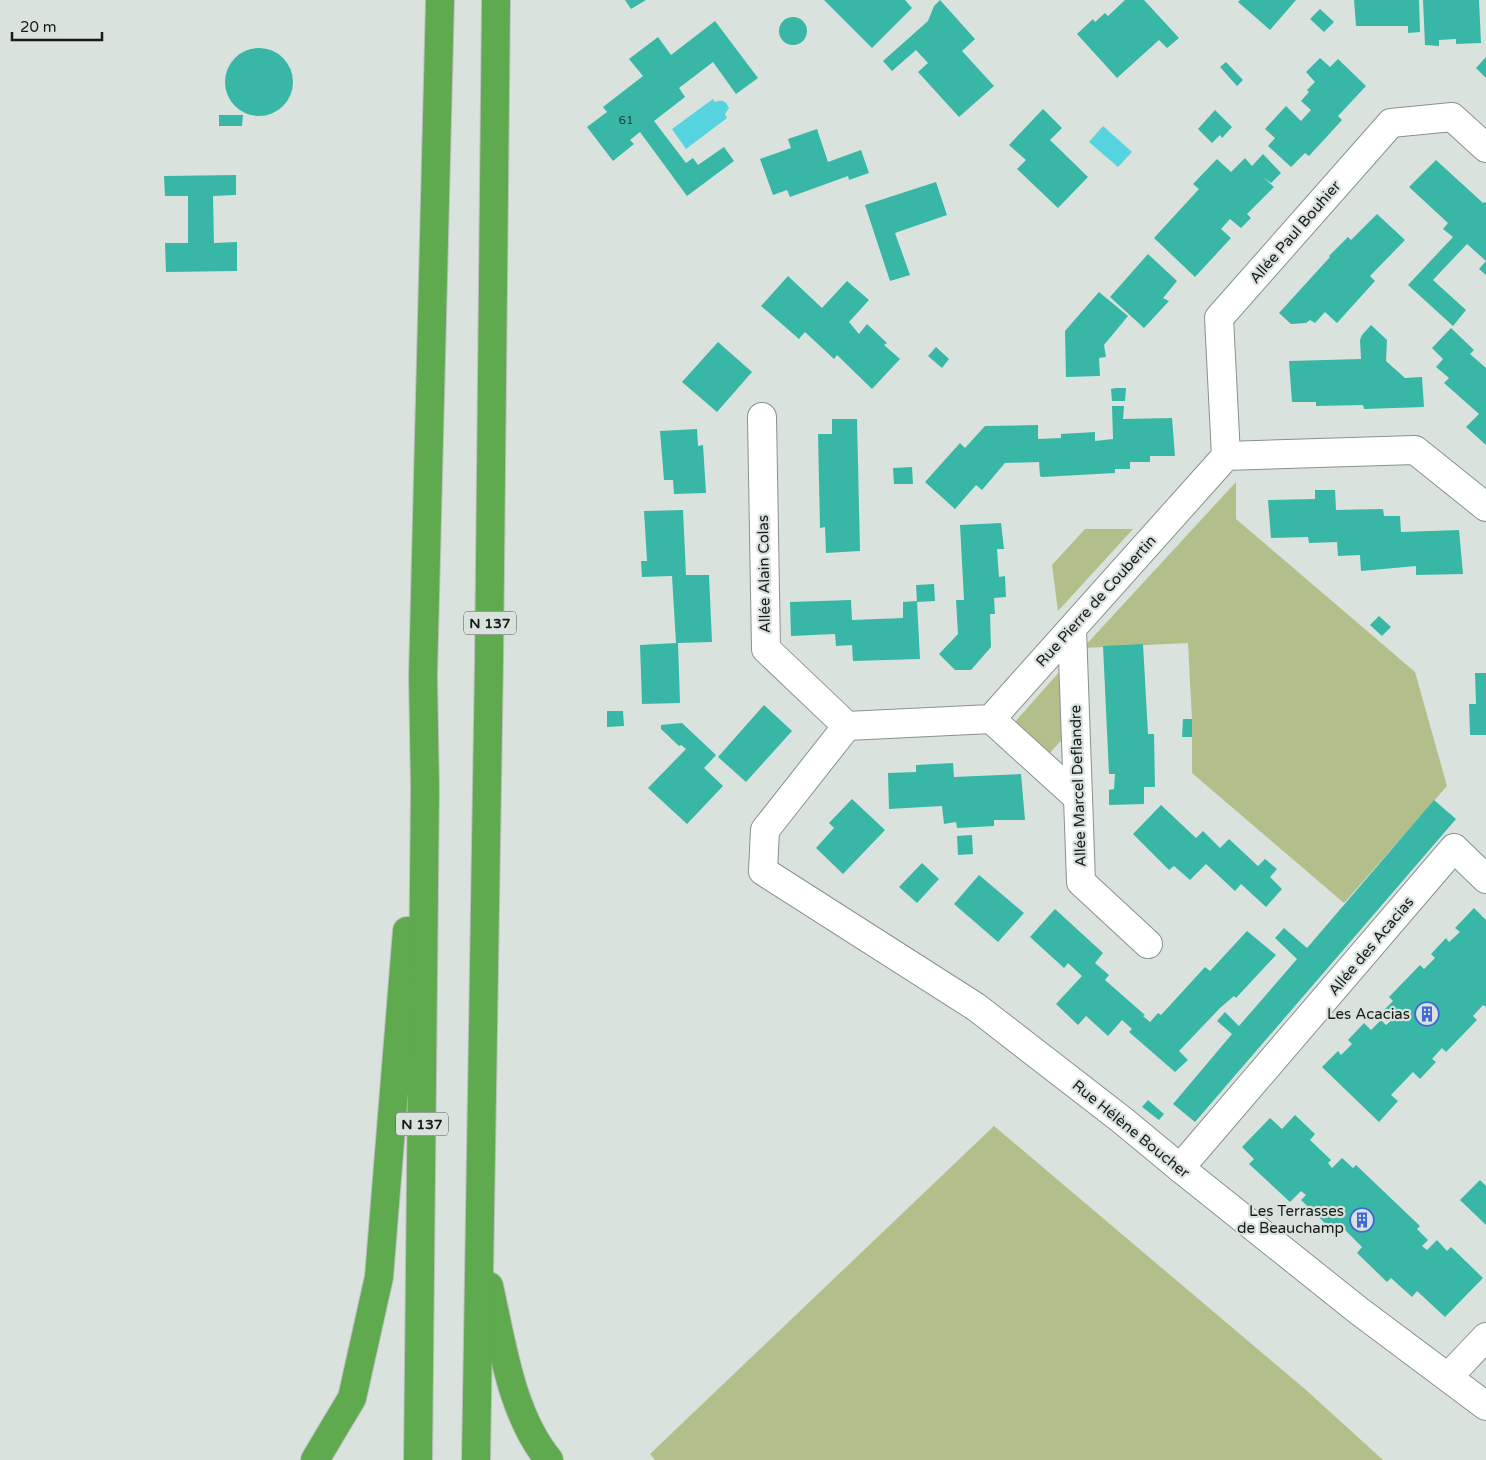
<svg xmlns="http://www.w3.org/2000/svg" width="1486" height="1460" viewBox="0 0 1486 1460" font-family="'Varela Round',sans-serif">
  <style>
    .green { fill: #b3bf8a }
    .water { fill: #55d4df }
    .building { fill: #39b7a6 }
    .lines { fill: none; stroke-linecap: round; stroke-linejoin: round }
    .minor-casing { stroke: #89928d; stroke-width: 30 }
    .highway-casing { stroke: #bebfbf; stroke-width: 30 }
    .minor { stroke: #fff; stroke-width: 28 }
    .highway { stroke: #5fa94f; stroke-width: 28 }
    .labels { text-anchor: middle; stroke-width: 4.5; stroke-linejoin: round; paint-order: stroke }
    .number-label { font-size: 12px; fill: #20423c }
    .shield { fill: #d9e2dd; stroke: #525754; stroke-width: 1 }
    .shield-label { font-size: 14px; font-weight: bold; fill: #181b19 }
    .street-label { font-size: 15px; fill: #181b19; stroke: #d9e2dd }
    .poi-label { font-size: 15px; fill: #181b19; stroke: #d9e2dd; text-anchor: end }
  </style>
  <rect width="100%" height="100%" fill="#d9e2dd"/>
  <g class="green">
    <polygon points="1236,482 1236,519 1415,672 1447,786 1344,903 1192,773 1192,719 1188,643 1083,648"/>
    <polygon points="1085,529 1133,529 1058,611 1052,565"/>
    <polygon points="1061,670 1066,735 1049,754 1015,722"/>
    <polygon points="994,1126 1306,1390 1383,1460 655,1460 650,1454"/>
  </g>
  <g class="water">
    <path d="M713 99 715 102C722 99 726 101 729 108L725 114 727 118 686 149 672 129Z"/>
    <polygon points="1103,126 1132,152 1118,167 1089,142"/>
  </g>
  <g class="building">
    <polygon points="625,0 646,0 631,9"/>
    <polygon points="824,0 905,0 912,8 872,48"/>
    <polygon points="940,0 975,39 962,51 994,86 959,117 918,72 928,63 916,50 892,71 883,61 928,21 934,6"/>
    <polygon points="1125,0 1144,0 1179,38 1167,48 1159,40 1117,78 1077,34 1093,19 1095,22 1105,13 1108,16"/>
    <polygon points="1240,0 1296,0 1270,30 1238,2"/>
    <polygon points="1354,0 1419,0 1420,32 1408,33 1408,26 1356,26"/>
    <polygon points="1423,0 1479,0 1481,43 1456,44 1456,39 1439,40 1439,46 1425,45"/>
    <polygon points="1320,9 1334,22 1324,32 1310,19"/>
    <circle cx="793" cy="31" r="14"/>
    <polygon points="715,21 758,78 736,94 713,62 679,88 685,97 654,121 686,163 693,158 698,165 724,147 734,161 687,196 640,132 630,140 634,144 613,161 587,127 607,112 603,107 643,76 629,59 658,37 671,55"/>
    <circle cx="259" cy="82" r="34"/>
    <polygon points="1486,57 1486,78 1476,68"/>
    <polygon points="1320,58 1330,67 1338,59 1366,86 1338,116 1342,120 1309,156 1305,153 1291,167 1268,146 1275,138 1265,129 1286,106 1301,121 1311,110 1301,101 1309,92 1307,90 1315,82 1306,72"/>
    <polygon points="1226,62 1243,80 1237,86 1220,67"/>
    <polygon points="1043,109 1062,128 1050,140 1088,177 1058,208 1017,169 1026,160 1009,145"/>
    <polygon points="1215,110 1232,127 1222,138 1220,135 1212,143 1198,129"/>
    <polygon points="219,115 243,115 242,126 219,126"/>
    <polygon points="817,129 828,162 861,150 869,173 849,180 848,176 790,197 787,190 773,195 760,159 791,148 788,139"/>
    <polygon points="1263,154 1281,173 1271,183 1263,177 1274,187 1247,214 1251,218 1241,228 1230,219 1221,229 1231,238 1195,277 1154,238 1199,189 1193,184 1217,159 1231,172 1245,158 1252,166"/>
    <polygon points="1436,160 1483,203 1485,202 1486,203 1486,275 1479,269 1486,261 1467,244 1433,280 1466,310 1453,326 1408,285 1453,237 1443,229 1448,223 1409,187"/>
    <polygon points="236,175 236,195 213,196 214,243 237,242 237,271 166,272 165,243 188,243 188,196 165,196 164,176"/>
    <polygon points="936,182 947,215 895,233 910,275 890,281 865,205"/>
    <polygon points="1377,214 1405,240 1370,276 1375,281 1337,323 1325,312 1315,323 1310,320 1306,323 1291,324 1279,313 1330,257 1329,256 1348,237 1351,240"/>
    <polygon points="1148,254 1177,281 1163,298 1169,301 1144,328 1110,297"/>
    <polygon points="788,276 822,308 847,281 869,300 849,322 859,334 867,324 887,343 884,345 900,359 872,389 837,355 834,359 805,332 799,339 761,306"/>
    <polygon points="1099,292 1128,316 1104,345 1106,357 1099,358 1100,376 1066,377 1065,331"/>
    <polygon points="1371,325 1387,340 1386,361 1405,378 1422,377 1424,407 1364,409 1363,405 1316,406 1316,402 1292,402 1289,361 1361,359 1360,340 1362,335"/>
    <polygon points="1451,328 1474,350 1470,354 1486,368 1486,445 1466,427 1479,414 1444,383 1449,378 1436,367 1443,359 1432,348"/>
    <polygon points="718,342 752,372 717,412 682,382"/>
    <polygon points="936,347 949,359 942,368 928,356"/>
    <polygon points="1116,388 1126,388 1125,401 1112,401 1111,389"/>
    <polygon points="1112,406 1124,406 1123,419 1172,418 1175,456 1150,456 1150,462 1130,462 1130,469 1115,469 1115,473 1042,477 1040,476 1039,462 1005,463 982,490 976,485 955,509 925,482 960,443 965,448 985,426 1038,425 1038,439 1061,438 1061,434 1095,432 1095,441 1113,439"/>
    <polygon points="832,419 857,419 860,551 826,553 825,527 820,528 818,434 832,434"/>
    <polygon points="697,429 698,446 703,445 706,493 674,494 673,480 664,480 660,431"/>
    <polygon points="912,467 913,484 894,484 893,468"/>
    <polygon points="1315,490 1335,490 1336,510 1383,509 1384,516 1400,516 1401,532 1459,530 1463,574 1416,575 1416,566 1361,571 1360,555 1338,556 1337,542 1309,543 1308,537 1271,538 1268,500 1315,499"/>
    <polygon points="683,510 686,575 709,575 712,642 678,643 680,703 642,704 640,645 676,643 672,576 642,577 641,561 647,561 644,511"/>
    <polygon points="1001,523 1004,549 997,549 999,577 1005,576 1006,597 994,598 995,614 990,614 991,647 971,670 955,670 939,654 958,634 956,600 964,600 960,525"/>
    <polygon points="934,584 935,601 917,602 916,585"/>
    <polygon points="851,600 852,620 903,618 903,602 917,601 920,659 853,661 852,645 836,646 835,634 791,636 790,602"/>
    <polygon points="1379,616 1391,627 1382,636 1370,625"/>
    <polygon points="1143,644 1148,734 1154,734 1155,787 1144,787 1144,804 1109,805 1109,790 1114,789 1115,774 1109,774 1103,646"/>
    <polygon points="1475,673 1486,673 1486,735 1470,735 1469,704 1476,704"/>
    <polygon points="764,705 792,731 746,782 718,757"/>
    <polygon points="607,711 623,711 624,726 607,727"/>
    <polygon points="1183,719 1192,719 1192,737 1182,737"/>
    <polygon points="682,723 716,755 704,768 723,786 687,824 648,788 686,749 681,745 679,746 661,729 661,725"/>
    <polygon points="953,763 954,777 1021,774 1025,820 994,820 994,826 957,828 956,822 944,824 942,806 889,809 888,773 916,772 916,765"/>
    <polygon points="852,799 885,830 843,874 816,848 834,828 829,823"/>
    <polygon points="1434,800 1456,819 1195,1122 1173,1104 1232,1034 1217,1021 1225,1012 1239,1026 1297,959 1275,938 1284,928 1307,948"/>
    <polygon points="1161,805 1196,838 1203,831 1220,848 1229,839 1258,866 1265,859 1277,869 1270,877 1282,889 1266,907 1241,884 1235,891 1206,864 1190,880 1174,866 1169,870 1133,834"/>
    <polygon points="972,835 973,854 958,855 957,836"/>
    <polygon points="922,863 939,879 917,903 899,887"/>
    <polygon points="979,875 1024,913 998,942 954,904"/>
    <polygon points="1474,908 1486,920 1486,1007 1483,1005 1473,1016 1477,1020 1446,1052 1442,1048 1432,1059 1436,1062 1420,1079 1413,1072 1391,1095 1398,1101 1379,1122 1322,1067 1338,1051 1341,1055 1352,1044 1348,1040 1364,1023 1371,1030 1381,1020 1386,1025 1392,1020 1383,1011 1393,1001 1389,997 1420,965 1424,969 1435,958 1431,954 1446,938 1449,942 1460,932 1455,928"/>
    <polygon points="1055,909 1103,953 1095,963 1109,975 1105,980 1145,1015 1143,1016 1150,1022 1158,1013 1161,1015 1205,967 1210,971 1247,931 1276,955 1236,998 1234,996 1220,1008 1179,1051 1188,1060 1175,1072 1129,1032 1132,1029 1122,1020 1108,1036 1086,1016 1078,1025 1056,1004 1082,976 1068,963 1064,968 1030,937"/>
    <polygon points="1148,1100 1164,1114 1159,1120 1142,1107"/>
    <polygon points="1295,1115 1315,1134 1310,1140 1331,1160 1328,1163 1332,1168 1342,1158 1353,1168 1356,1165 1420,1226 1417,1229 1428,1240 1422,1246 1427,1250 1437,1240 1447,1251 1451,1247 1483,1278 1445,1317 1417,1291 1412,1297 1391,1278 1387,1282 1357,1253 1362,1247 1338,1223 1332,1230 1301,1200 1306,1195 1301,1191 1290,1202 1249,1164 1254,1159 1242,1147 1270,1118 1282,1129"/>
    <polygon points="1480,1180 1486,1186 1486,1225 1460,1200"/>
  </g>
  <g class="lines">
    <g class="minor-casing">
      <g id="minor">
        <polyline points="762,417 766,649 847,726"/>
        <polyline points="1226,456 1219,318 1391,123 1452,117 1486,148"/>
        <polyline points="1486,507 1415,450 1226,456 991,719 847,726 765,830 763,871 976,1007 1122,1120 1180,1168 1359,1311 1486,1406"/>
        <polyline points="1072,629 1081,882 1148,944"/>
        <polyline points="991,719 1078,798"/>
        <polyline points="1180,1168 1454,848 1486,879"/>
        <polyline points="1448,1377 1486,1337"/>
      </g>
    </g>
    <g class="highway-casing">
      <g id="highway">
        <path d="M489 1286C502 1343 511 1414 549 1460"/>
        <polyline points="315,1460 352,1398 379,1277 407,931"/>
        <polyline points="418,1460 425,788 423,676 440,0"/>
        <polyline points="476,1460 489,661 496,0"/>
      </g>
    </g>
    <use href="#minor" class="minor"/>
    <use href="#highway" class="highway"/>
  </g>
  <defs>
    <g id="building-ring" transform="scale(1.25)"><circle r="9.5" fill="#d9e2dd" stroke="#4068d9" stroke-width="1.5"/><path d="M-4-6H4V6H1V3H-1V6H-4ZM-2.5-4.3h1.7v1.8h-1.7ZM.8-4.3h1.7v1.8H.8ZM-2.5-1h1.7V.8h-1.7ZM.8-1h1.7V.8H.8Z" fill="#4068d9"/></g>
  </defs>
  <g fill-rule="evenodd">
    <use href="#building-ring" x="1427" y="1014"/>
    <use href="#building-ring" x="1362" y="1220"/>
  </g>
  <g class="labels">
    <g class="number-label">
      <text x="626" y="124">61</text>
    </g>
    <g class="shield">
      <rect x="464" y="611.5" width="52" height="23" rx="4"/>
      <rect x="396" y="1112.5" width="52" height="23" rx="4"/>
    </g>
    <g class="shield-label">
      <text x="490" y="628">N 137</text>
      <text x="422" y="1129">N 137</text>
    </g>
    <g class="street-label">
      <text transform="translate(1295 232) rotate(-49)" y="5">Allée Paul Bouhier</text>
      <text transform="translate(764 574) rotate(-91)" y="5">Allée Alain Colas</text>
      <text transform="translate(1096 601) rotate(-48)" y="5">Rue Pierre de Coubertin</text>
      <text transform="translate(1078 786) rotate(-92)" y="5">Allée Marcel Deflandre</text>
      <text transform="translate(1371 946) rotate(-50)" y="5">Allée des Acacias</text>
      <text transform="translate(1131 1129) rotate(39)" y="5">Rue Hélène Boucher</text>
    </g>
    <g class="poi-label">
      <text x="1410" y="1019">Les Acacias</text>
      <text x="1344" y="1216">Les Terrasses<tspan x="1344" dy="17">de Beauchamp</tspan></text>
    </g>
  </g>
  <path d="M12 32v8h90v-8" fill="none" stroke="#181b19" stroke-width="2.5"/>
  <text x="20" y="32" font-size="15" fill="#181b19" stroke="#d9e2dd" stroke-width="4" paint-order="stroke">20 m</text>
</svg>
